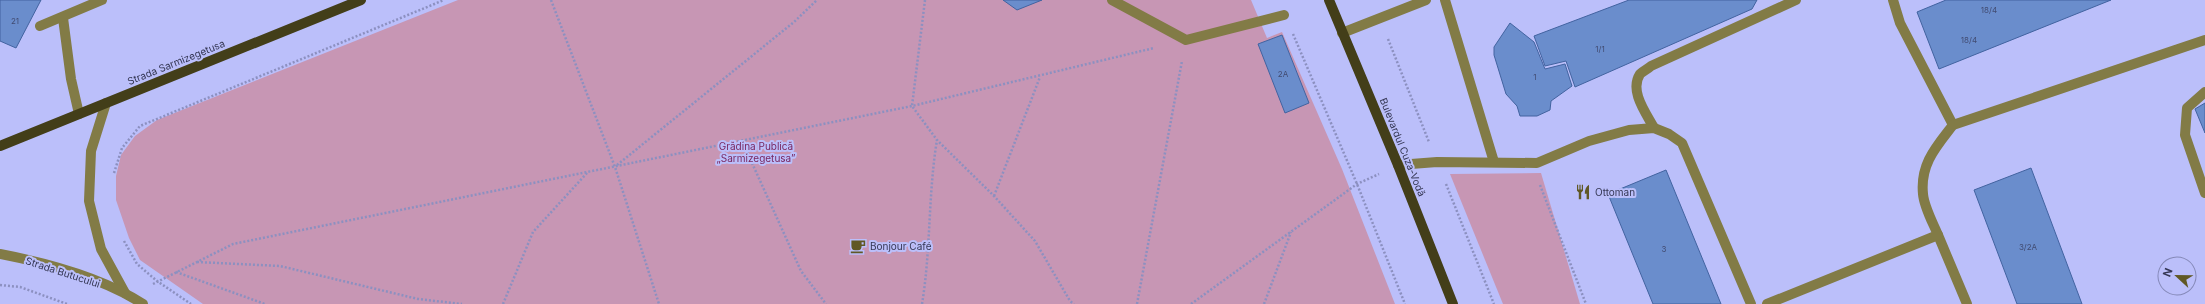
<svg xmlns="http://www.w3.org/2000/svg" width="2205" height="304" viewBox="0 0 2205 304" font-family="Inter,sans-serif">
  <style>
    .green { fill: #c796b4 }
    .building { fill: #6a8dcc; stroke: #4263a0 }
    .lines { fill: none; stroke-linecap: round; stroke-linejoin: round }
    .path { stroke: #8c90c0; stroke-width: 2.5; stroke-dasharray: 2 2; stroke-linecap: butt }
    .minor { stroke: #827b46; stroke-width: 10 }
    .major { stroke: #433e19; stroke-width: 10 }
    .labels { text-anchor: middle; stroke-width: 4; stroke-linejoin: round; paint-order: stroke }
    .number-label { font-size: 8px; fill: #424c72 }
    .street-label { font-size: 10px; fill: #353754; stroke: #bbbffa }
    .park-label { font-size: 10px; fill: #792761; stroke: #bbbffa }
    .poi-label { font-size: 10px; fill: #353754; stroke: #bbbffa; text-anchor: start }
  </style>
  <rect width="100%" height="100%" fill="#bbbffa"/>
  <g class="green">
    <polygon points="458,0 1251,0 1267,38 1282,32 1342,169 1395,304 203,304 140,260 129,238 116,200 116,176 121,155 135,136 157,120"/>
    <polygon points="1541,173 1580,304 1503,304 1450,174"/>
  </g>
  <g class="building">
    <polygon points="0,0 41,0 16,48 0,41"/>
    <polygon points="1003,0 1042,0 1017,10"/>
    <polygon points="1629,0 1757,0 1752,9 1575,87 1566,61 1545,66 1534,36"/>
    <polygon points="1946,0 2111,0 1939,69 1917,12"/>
    <polygon points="1510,23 1534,42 1545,69 1565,64 1572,86 1551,101 1550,110 1537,116 1520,116 1517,106 1506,94 1494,55 1494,47"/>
    <polygon points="1282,35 1309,103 1285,113 1258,44"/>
    <polygon points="2205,103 2205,133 2195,109"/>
    <polygon points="2031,168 2082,304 2017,304 1974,190"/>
    <polygon points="1666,170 1721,304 1653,304 1608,194"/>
  </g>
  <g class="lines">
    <g class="path">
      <polyline points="551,0 615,167 659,304"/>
      <polyline points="925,0 912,106 937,140 994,196 1035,241 1070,301 1074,304"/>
      <polyline points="1293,34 1357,184 1405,304"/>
      <polyline points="1388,39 1429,142"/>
      <polyline points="742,141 801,271 826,304"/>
      <polyline points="617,165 794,22 817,0"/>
      <polyline points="114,173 122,148 140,126 444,0"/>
      <polyline points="1446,184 1494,304"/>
      <polyline points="1540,185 1586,304"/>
      <polyline points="994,196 1040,77"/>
      <polyline points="124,241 137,264 157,281 191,304"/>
      <polyline points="197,262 280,266 418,299 462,304"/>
      <polyline points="176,272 265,304"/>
      <polyline points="153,284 233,244 912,106 1154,48"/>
      <polyline points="0,285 20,287 67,304"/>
      <polyline points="503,304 533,232 587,173"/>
      <path d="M922 304C931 250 928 194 937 140"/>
      <polyline points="1137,304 1182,61"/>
      <polyline points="1191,304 1357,184 1379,174"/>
      <polyline points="1264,304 1291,232"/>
    </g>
    <g class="minor">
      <polyline points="1112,0 1186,40 1284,15"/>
      <polyline points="1445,0 1494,162"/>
      <polyline points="1893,0 1900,23 1953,125"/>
      <polyline points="63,18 71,79 79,114"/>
      <polyline points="40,26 102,0"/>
      <polyline points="1342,33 1426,0"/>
      <polyline points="2205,92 2187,108 2185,135 2205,193"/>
      <polyline points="106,103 91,151 89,201 101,249 125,293"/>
      <path d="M1654 128C1646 113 1629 91 1640 74 1643 71 1648 69 1651 66L1796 0"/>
      <polyline points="1398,165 1437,162 1537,163 1589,141 1629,130 1654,128 1669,134 1682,143 1751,304"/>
      <polyline points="1938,235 1967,304"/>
      <path d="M0 254C47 263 103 278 143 304"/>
      <path d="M1767 304 1938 235C1933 223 1924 207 1923 194 1920 164 1936 147 1953 125L2205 40"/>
    </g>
    <g class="major">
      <polyline points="1329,0 1398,165 1453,304"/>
      <polyline points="0,146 361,0"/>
    </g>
  </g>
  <defs>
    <g id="restaurant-bare" transform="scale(1.2)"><path d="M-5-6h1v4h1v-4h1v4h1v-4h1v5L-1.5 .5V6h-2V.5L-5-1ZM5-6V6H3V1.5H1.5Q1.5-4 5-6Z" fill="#605825" stroke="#bbbffa" stroke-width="2.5" paint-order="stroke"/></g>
    <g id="cafe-bare" transform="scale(1.2)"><path d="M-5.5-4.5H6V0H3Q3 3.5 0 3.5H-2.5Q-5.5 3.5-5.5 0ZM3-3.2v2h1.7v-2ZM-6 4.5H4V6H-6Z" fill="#605825" stroke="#bbbffa" stroke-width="2.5" paint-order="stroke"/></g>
  </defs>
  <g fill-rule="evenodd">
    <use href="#restaurant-bare" x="1583" y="192"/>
    <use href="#cafe-bare" x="858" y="246"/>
  </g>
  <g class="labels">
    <g class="number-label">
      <text x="1989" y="13">18/4</text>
      <text x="15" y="24">21</text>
      <text x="1969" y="43">18/4</text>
      <text x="1600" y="52">1/1</text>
      <text x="1283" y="77">2A</text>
      <text x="1535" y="80">1</text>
      <text x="2028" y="250">3/2A</text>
      <text x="1664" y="252">3</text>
    </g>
    <g class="street-label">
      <text transform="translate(176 62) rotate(-22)" y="4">Strada Sarmizegetusa</text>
      <text transform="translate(1403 147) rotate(68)" y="4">Bulevardul Cuza-Vodă</text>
      <text transform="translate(63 272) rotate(18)" y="4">Strada Butucului</text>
    </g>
    <g class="park-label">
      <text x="756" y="150">Grădina Publică<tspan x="756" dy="12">„Sarmizegetusa”</tspan></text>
    </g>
    <g class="poi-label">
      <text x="1595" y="196">Ottoman</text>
      <text x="870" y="250">Bonjour Café</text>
    </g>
  </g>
  <g transform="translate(2177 276) rotate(292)"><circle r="19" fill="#bbbffa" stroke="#8589b8"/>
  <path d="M0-3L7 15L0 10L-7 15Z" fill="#605825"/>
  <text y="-6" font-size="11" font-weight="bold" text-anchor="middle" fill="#353754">N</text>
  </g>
</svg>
